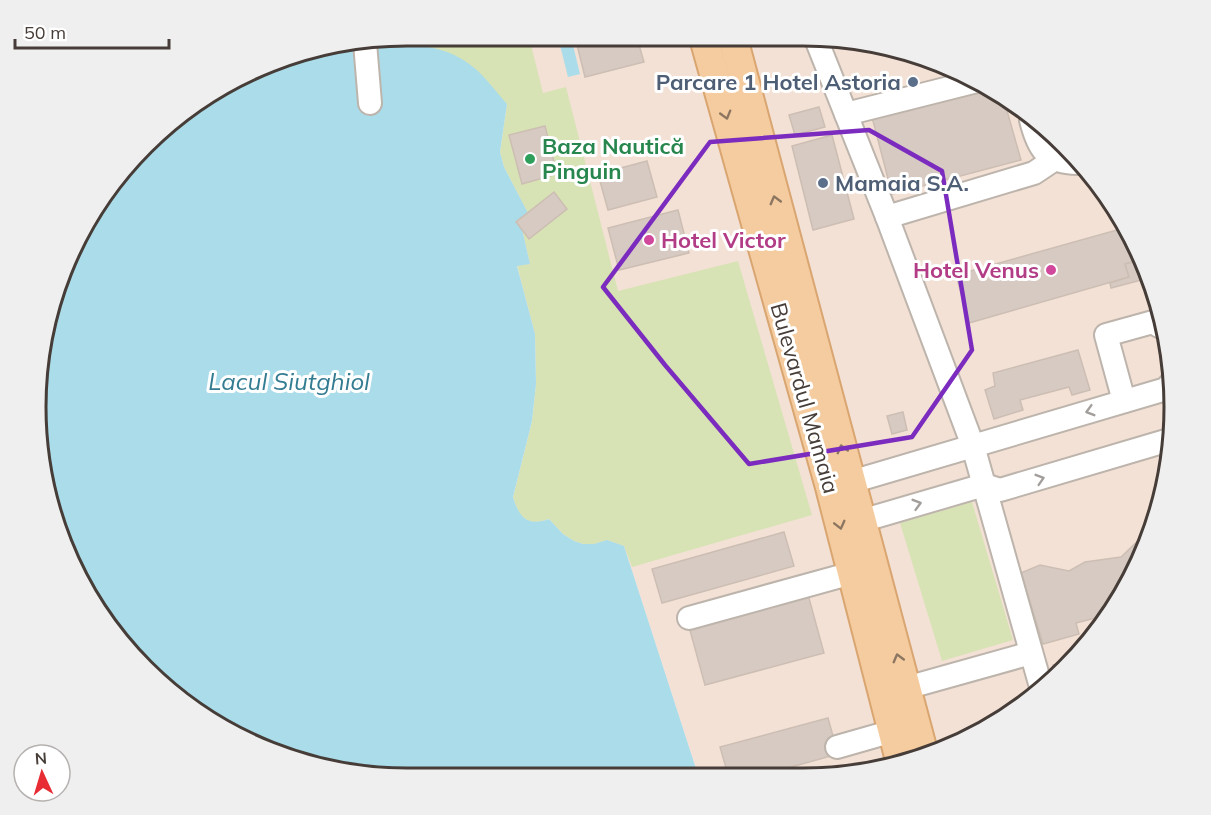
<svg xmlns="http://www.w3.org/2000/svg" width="1211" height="815" viewBox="0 0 1211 815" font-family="Mulish,sans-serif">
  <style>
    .commercial { fill: #f3e1d6 }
    .green { fill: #d8e3b5 }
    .water { fill: #aadcea }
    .building { fill: #d6cac2; stroke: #cdbeb3; stroke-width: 1.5 }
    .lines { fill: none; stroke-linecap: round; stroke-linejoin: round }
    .minor-casing { stroke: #bdb4ac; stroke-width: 26 }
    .major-casing { stroke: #d9a570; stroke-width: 32 }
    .minor { stroke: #fff; stroke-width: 22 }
    .major { stroke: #f5cc9f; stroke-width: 28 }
    .oneway { stroke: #8c7661 }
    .oneway2 { stroke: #a29e9c }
    .marked { fill: none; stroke: #7b2cbf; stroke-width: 4.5; stroke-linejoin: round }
    .service-dot { fill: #5c6f8a; stroke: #fff; stroke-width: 2 }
    .leisure-dot { fill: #2e9e5b; stroke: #fff; stroke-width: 2 }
    .hotel-dot { fill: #d1479c; stroke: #fff; stroke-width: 2 }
    .labels { text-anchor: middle; stroke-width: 6; stroke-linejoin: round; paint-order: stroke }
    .service-label { font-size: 22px; font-weight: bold; fill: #4e5e75; stroke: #fff; text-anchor: end }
    .leisure-label { font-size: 22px; font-weight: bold; fill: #27864d; stroke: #fff; text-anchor: start }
    .hotel-label { font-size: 22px; font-weight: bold; fill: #b23c85; stroke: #fff; text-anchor: start }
    .street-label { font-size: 22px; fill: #463d38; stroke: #fff }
    .water-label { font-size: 24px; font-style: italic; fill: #347c91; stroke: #fff }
    .rim { fill: none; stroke: #463d38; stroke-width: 3 }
  </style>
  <rect width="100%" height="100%" fill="#f3eee9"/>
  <polygon class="commercial" points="408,36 852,39 967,74 1066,145 1147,265 1175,407 1147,549 1066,670 946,751 803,779 699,778 624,546 594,544 520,280 507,104 352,45"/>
  <g class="green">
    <path d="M408 36 529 37 543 93 566 87 618 291 738 261 812 515 632 567 624 546 607 540 594 544H583L574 541 563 534 549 519C527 527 519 518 513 497L532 421 536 384 535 334 517 265 530 264 522 229 528 213 504 167 500 152 507 104 352 45Z"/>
    <polygon points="972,502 1013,640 942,661 900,523"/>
  </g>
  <g class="water">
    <polygon points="558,37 571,37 580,74 568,77"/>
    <path d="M352 45C399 46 442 37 479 72 489 82 498 94 507 104L500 152 504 167 528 213 522 229 530 264 517 266 535 334 536 384 532 421 513 497C519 517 527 527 549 519L563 534 574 541 583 544H594L607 540 624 546 699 778 359 776 243 741 145 670 86 593 43 480 37 383 64 266 113 181 201 99 288 56Z"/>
  </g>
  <g class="building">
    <polygon points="575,37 637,38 644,62 585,77"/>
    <polygon points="985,87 1004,100 1021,160 892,194 872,117"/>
    <polygon points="819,107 825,127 795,135 789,115"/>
    <polygon points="545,126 557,174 522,184 509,135"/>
    <polygon points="832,135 854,219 813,230 792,146"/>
    <polygon points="647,161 657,197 608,210 598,174"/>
    <polygon points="554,192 567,209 529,239 516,222"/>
    <polygon points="678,210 689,253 619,270 608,228"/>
    <polygon points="1114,219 1116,219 1143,259 1125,264 1129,277 969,323 956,275 1117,230"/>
    <polygon points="1143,259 1147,265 1149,278 1111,288 1110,283 1129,277 1125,264"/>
    <polygon points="1078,350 1090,390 1072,395 1069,387 1020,400 1023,410 994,419 985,390 995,386 993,373"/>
    <polygon points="903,412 907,430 892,434 887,416"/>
    <polygon points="784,532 794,566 662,603 652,569"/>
    <polygon points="1150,533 1147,549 1103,616 1076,623 1079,634 1043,644 1021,573 1040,565 1069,571 1085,562 1121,557 1144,535"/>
    <polygon points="807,591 824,653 705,685 688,623"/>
    <polygon points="1073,660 1066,670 1057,677 1053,665"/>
    <polygon points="828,718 838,754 748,779 729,778 720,747"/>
  </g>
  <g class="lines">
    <g class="minor-casing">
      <g id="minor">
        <polyline points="816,39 887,217 973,446 1041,687"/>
        <polyline points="365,43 370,103"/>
        <polyline points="846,114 977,81"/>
        <path d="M1031 120C1038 148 1046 163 1078 163"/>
        <polyline points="887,217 1034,173 1055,159"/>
        <polyline points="1124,401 1106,335 1153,322 1159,326"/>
        <polyline points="851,482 1166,389 1170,384"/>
        <polyline points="861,521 984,485 1000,490 1169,440"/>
        <polyline points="689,618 852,573"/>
        <polyline points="906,688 1031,653"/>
        <polyline points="837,747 893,731"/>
      </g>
    </g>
    <g class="major-casing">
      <g id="major">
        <polyline points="704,38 830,487 900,760"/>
        <polyline points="733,38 924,755"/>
      </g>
    </g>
    <use href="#minor" class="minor"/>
    <use href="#major" class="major"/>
  </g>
  <defs><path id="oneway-chevron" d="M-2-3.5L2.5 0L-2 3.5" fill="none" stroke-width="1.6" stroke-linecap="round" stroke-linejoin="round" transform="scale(1.5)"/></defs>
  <g class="oneway">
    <use href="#oneway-chevron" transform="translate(726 115) rotate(74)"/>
    <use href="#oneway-chevron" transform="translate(775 200) rotate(-105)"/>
    <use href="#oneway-chevron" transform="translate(842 449) rotate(-105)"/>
    <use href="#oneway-chevron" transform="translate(840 525) rotate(76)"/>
    <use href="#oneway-chevron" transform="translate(898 658) rotate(-105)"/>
  </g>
  <g class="oneway2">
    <use href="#oneway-chevron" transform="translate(1090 411) rotate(164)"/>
    <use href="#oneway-chevron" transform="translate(1040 479) rotate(-17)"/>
    <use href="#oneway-chevron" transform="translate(917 504) rotate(-16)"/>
  </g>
  <path class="marked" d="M869 130 942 171 972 350 912 437 749 464 665 365 603 287 710 142Z"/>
  <g class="service-dot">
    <circle cx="913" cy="82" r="6"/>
    <circle cx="823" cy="183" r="6"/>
  </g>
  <circle class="leisure-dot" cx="530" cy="159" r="6"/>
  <g class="hotel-dot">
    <circle cx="649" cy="240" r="6"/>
    <circle cx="1051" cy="270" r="6"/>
  </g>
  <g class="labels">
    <g class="service-label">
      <text x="901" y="90">Parcare 1 Hotel Astoria</text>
      <text x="835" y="191" text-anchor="start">Mamaia S.A.</text>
    </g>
    <g class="leisure-label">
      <text x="542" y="154">Baza Nautică<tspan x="542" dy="25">Pinguin</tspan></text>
    </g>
    <g class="hotel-label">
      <text x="661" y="248">Hotel Victor</text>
      <text x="1039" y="278" text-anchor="end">Hotel Venus</text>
    </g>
    <g class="street-label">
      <text transform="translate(805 398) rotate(74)" y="8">Bulevardul Mamaia</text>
    </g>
    <g class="water-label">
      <text x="289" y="390">Lacul Siutghiol</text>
    </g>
  </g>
  <path d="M0 0H1211V815H0ZM407 46H803A361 361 0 0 1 1164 407V407A361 361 0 0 1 803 768H407A361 361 0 0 1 46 407V407A361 361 0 0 1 407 46Z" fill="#f0efef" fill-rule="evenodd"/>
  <path class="rim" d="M407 46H803A361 361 0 0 1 1164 407V407A361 361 0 0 1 803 768H407A361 361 0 0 1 46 407V407A361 361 0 0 1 407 46Z"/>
  <g transform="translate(42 773) rotate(356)"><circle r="28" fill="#ffffff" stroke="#b5b1af" stroke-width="1.5"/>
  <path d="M0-4.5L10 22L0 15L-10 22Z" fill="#e72c34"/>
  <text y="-9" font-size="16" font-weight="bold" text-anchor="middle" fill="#463d38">N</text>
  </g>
  <path d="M15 39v9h154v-9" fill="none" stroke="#463d38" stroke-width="3"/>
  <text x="24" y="39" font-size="18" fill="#463d38" stroke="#ffffff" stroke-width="4.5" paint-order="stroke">50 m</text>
</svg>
